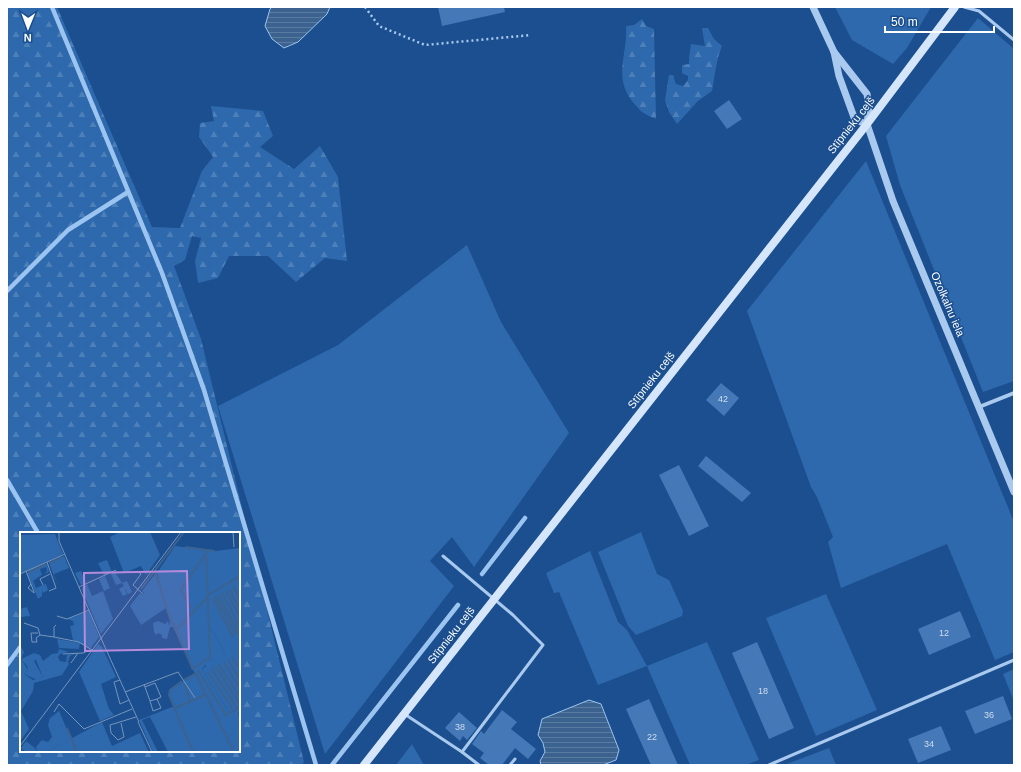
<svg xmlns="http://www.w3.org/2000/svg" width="1021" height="772" viewBox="0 0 1021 772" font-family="Arial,sans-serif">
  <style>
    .green { fill: #2e69ad }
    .forest { fill: url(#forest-firs); fill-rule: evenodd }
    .water { fill: url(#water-rules); stroke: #9cc4f0 }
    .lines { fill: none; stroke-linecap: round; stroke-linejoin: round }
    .stream { stroke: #9cc4f0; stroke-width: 4.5 }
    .building { fill: #4478b7 }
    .path { stroke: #a9c9ee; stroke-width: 2.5; stroke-dasharray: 2 3; stroke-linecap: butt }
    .service { stroke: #a9c9ee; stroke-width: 3 }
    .minor { stroke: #a9c9ee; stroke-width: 4 }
    .tertiary { stroke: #a9c9ee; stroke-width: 7 }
    .secondary { stroke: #d6e6fa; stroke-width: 8 }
    .labels { text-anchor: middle; stroke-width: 3; stroke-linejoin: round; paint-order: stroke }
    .number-label { font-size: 9px; fill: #d0dded }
    .street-label { font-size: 11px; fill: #fff; stroke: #1b4f8f }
    .inset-river { fill: none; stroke: #3c6290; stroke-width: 2 }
    .inset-road { fill: none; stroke: #7695bc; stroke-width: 1 }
    .view { fill: #b68bdc; fill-opacity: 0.15; stroke: #b68bdc; stroke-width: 2 }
    .inset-edge { fill: none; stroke: #fff; stroke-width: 2 }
  </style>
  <defs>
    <pattern id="forest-firs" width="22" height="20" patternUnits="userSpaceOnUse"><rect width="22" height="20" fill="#2e69ad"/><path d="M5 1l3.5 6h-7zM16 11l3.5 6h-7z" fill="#4d80b9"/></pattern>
    <pattern id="water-rules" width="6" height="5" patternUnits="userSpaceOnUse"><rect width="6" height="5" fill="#3c6290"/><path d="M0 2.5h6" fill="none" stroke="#597aa1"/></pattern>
  </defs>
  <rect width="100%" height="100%" fill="#1b4f8f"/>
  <g class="green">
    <polygon points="835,7 931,7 907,48 893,64 852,40"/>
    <polygon points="978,18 1014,49 1014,381 983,392 900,185 886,136"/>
    <polygon points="866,161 1014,522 1014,652 995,660 947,544 841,588 828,542 833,537 817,497 811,487 747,311"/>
    <polygon points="467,245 501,322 569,433 474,567 452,537 430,561 454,586 325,754 218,406 338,345"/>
    <polygon points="641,532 657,574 669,580 683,611 682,616 636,635 628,626 598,552"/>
    <polygon points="590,551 618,622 627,630 647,666 707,642 759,760 746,765 690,765 647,666 598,685 559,592 554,593 546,573"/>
    <polygon points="826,594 877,710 816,736 766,618"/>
    <polygon points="1014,669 1014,701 1003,674"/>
    <polygon points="412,744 424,765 396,765"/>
    <polygon points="829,748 836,765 784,765"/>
  </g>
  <g class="forest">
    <path d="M7 7H57L152 227 180 228 202 171 213 157 199 137 200 123 214 121 211 106 263 111 273 136 260 147 294 169 320 146 338 177 347 261 325 258 296 282 268 256H229L218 278 198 283 195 261 201 238 192 236 185 260 174 266 201 339 304 762 302 765H7ZM21 533H239V751H21Z"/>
    <path d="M642 19 646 26 654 29 656 119C642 113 642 113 632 101 613 76 628 54 626 26L634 25Z"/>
    <path d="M702 28H708L714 39 722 46C716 60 715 76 712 91L698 101 677 124 669 112 665 100 669 75H673L676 84 683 86 688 80V76L682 73V65L689 64V58L691 44 705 46Z"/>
  </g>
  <g class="water">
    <polygon points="272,7 330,7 327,14 298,42 284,48 272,39 265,26 270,9"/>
    <polygon points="589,700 601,704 619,750 616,760 603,765 541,765 540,761 545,752 543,743 538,735 542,719"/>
  </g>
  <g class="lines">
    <g class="stream">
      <polyline points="52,7 162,273 204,390 316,765"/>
      <polyline points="7,291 68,230 128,192"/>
      <polyline points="7,480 38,533"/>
      <polyline points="482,574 525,518"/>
      <polyline points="7,665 21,646"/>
      <polyline points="332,765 458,605"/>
    </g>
  </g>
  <g class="building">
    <polygon points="438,7 504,7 505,12 442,26"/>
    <polygon points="729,100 742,119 727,129 714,111"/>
    <polygon points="721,383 739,398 724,416 706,400"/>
    <polygon points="706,456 751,493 742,502 698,466"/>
    <polygon points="679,465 709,526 689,536 659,475"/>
    <polygon points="960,611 971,637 929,655 918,629"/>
    <polygon points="757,642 794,728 769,739 732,653"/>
    <polygon points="1003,696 1012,719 975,734 965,711"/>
    <polygon points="649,699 678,765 651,765 626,709"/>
    <polygon points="502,710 517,722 511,729 536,749 528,759 515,748 502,765 489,765 480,758 484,753 472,744 481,731 484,734"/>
    <polygon points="459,712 477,728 467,740 463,736 460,741 445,728"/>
    <polygon points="941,726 951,750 918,763 908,739"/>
  </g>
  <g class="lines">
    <polyline class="path" points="365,7 379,26 425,45 531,35"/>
    <g class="service">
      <polyline points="964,7 979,11 1014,40"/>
      <polyline points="443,556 513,615 543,645 462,752 479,765"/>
      <polyline points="406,715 462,752"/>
      <polyline points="510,765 515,759"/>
      <polyline points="769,765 1014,660"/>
    </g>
    <polyline class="minor" points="979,407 1014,393"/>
    <g class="tertiary">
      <polyline points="813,7 834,52 839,76 855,120 867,124"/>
      <polyline points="834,52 867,94 869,107 867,124 893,201 1014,492"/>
    </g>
    <polyline class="secondary" points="364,765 867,124 955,7"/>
  </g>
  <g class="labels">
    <g class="number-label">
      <text x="723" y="402">42</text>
      <text x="944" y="636">12</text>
      <text x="763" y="694">18</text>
      <text x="989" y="718">36</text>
      <text x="460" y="730">38</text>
      <text x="652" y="740">22</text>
      <text x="929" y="747">34</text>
    </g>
    <g class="street-label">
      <text transform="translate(851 125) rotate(-52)" y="4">Stīpnieku ceļš</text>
      <text transform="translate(948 304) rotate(67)" y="4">Ozolkalnu iela</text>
      <text transform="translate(651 380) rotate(-52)" y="4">Stīpnieku ceļš</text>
      <text transform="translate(451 635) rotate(-52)" y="4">Stīpnieku ceļš</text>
    </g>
  </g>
  <g transform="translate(20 532)">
    <rect width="220" height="220" fill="#1b4f8f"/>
    <path d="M100 0H130L140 23 126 43 121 34 104 41 90 5ZM44 24 49 36 34 42 38 54 29 31ZM87 28 92 40 84 43 78 31ZM27 32 29 40 24 42 27 39 26 35 20 37 22 43 13 49 16 56 26 52 28 58 23 61 22 58V64L18 67 7 41ZM61 39 66 51 61 53 55 41ZM95 40 102 51 107 49 112 60 108 62 104 55 107 62 103 64 99 57 104 54 102 51 96 53 91 42ZM135 42 146 76 121 93 110 74 120 61 122 63 124 61 122 59ZM85 44 90 56 84 59 79 47ZM67 52 72 64 83 59 93 87 81 102 61 56ZM69 79 79 105 70 117 53 108 50 94 54 93 53 89 48 87ZM189 92 205 122 198 127 190 128ZM78 112 82 115 96 145 81 152 89 177 94 183 80 189 59 140ZM14 121 20 123 14 129 23 145 17 148 4 142 8 138 7 134 1 127ZM152 175 154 176 173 220H148L130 185 122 188 138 220H133L119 188ZM220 175 214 201 207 206 198 188ZM82 190 92 214 120 201 129 220H26ZM6 209 15 216 17 220H5L1 216Z" fill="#2e69ad"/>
    <path d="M35 2 43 22 0 42V3ZM155 14 195 19 220 16V44L188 64 190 128 182 137 210 182 198 188 214 220H173L149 163 150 158 175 142 153 95H150L147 107 142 106V103L139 101 136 103 134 100 133 91 138 89 145 92 148 89 149 94 150 90 137 41ZM7 75 10 84 1 85 0 88V77ZM37 107 60 111 59 117 39 116ZM0 113 4 120 1 127 8 138 4 142 13 148 23 145 15 126 20 123 23 129 32 122 38 121 39 117 49 120 40 122 38 125 40 129 46 130 47 123 55 122 50 124 48 130 49 132 42 143 14 151 13 159 1 179 9 197 0 209ZM39 179 51 207 26 220H17L16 215 20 210 22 208 28 210 32 205 28 193 30 186Z" fill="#2e69ad"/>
    <path d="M220 44V175L210 182 182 137 186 134V130L205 122 189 92 188 64ZM220 182V220H214L207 206 214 201 207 190Z" fill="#2e69ad"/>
    <path class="inset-river" d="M165 15 195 19M29 31 42 25M135 39 147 78 173 138M8 40 26 32M213 54 220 68M121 57 164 0M209 57 220 77M206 59 220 85M202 61 220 95M188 63 220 44M198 63 219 101M195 64 216 103M193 67 213 105M171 76 161 58 185 23M156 98 187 66M212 125 220 138M208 128 220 147M204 131 220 156M199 133 220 165M196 135 219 171M172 137 190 125 186 18M192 137 215 173M178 138 206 183 220 174M175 140 214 220M188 140 212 176M164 148 175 142M162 149 150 158 149 163 173 220M165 153 170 169M155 176 185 163M47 196 57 220"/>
    <path class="inset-road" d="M39 0V9L84 113M213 0 214 15M27 30 36 56 29 59M6 39 14 60V61L8 56 11 52M115 41 117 39 121 42 113 53 123 62M0 42 45 22M23 53 20 47 30 42M59 55 96 38M37 84 47 87 69 78M4 91 18 96 20 103 34 105M36 93 34 95V105L59 110 72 118M18 101H11L12 110H17L16 106 20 103M84 113 119 190M43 122 63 121 70 118M51 131 58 121M100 148 94 150 100 172 109 168M124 152 125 155 130 169 133 179 141 176 137 167 130 169M125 155 135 151 141 165 137 167M105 160 158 140 175 166M34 180 39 172 64 197 112 177M118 190 132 220M101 191 104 205 98 208 91 201 90 193 116 185M0 214 161 0"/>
    <path class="view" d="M167 39 169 117 65 119 64 41Z"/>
    <rect width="220" height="220" class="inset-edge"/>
  </g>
  <rect width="1021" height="772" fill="none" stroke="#ffffff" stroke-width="16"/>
  <g transform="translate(28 28) rotate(181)" stroke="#1b4f8f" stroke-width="3" paint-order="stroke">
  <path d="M0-3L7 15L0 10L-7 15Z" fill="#ffffff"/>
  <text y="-6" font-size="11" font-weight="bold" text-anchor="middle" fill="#ffffff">N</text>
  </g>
  <path d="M885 26v6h109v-6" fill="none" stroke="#ffffff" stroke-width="2"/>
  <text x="891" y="26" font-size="12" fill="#ffffff" stroke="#1b4f8f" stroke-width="3" paint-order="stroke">50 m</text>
</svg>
